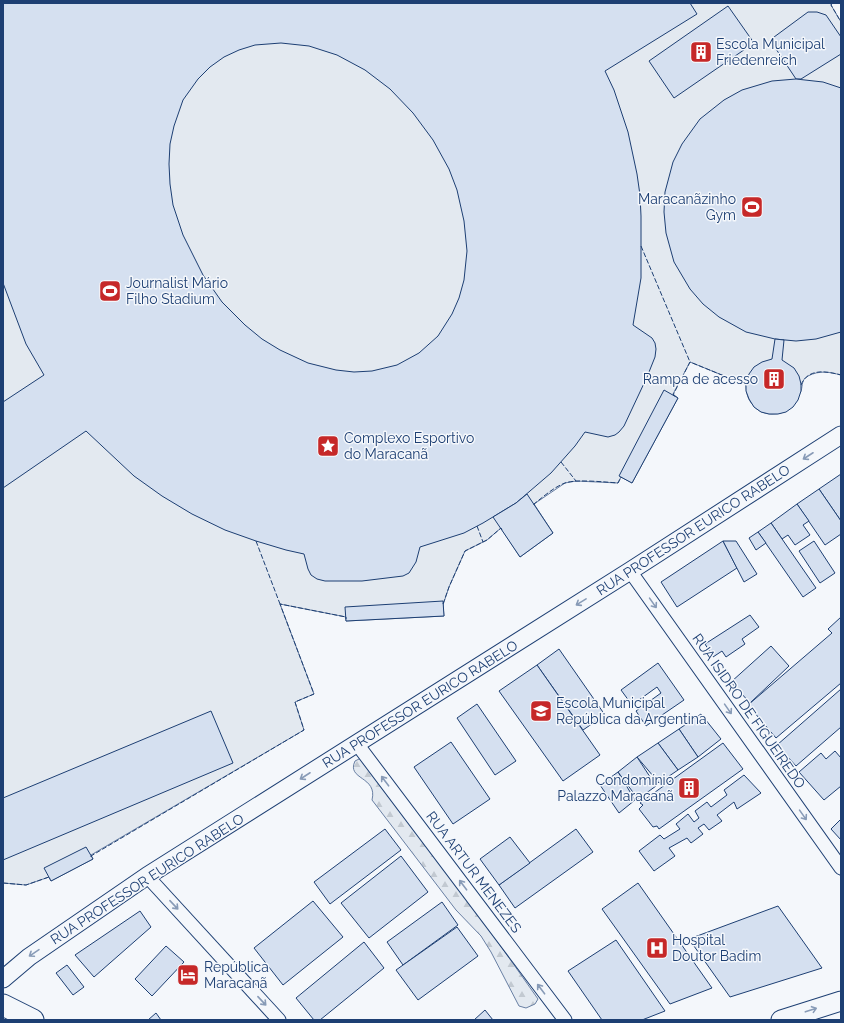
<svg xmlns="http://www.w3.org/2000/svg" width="844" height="1023" viewBox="0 0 844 1023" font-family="Raleway,sans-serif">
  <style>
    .forest { fill: url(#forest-firs); stroke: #687fa3 }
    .park { fill: #e3e9f0; stroke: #687fa3 }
    .building { fill: #d5e0f0; stroke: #1d3f73; fill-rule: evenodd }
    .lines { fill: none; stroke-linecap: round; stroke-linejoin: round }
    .minor-casing { stroke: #1d3f73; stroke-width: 15 }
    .tertiary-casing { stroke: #1d3f73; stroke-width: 19 }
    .secondary-casing { stroke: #1d3f73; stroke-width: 21 }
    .primary-casing { stroke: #1d3f73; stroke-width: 23 }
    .minor { stroke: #f4f7fb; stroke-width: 13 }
    .tertiary { stroke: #f4f7fb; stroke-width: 17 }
    .secondary { stroke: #f4f7fb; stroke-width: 19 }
    .primary { stroke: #f4f7fb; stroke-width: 21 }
    .fence { stroke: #1d3f73; stroke-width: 1; stroke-dasharray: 5 2; stroke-linecap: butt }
    .oneway { stroke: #889bb7 }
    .labels { text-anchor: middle; stroke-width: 3; stroke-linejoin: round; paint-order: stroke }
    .poi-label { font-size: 14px; fill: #1d3f73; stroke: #f4f7fb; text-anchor: start }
    .street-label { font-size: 14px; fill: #1d3f73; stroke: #f4f7fb }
  </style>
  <defs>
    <pattern id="forest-firs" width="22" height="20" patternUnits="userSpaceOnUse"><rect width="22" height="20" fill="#e3e9f0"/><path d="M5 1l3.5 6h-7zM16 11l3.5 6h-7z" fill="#c2c9d1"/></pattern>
  </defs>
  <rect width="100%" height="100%" fill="#f4f7fb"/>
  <path class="forest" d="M363 757 369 759 538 999 535 1004 526 1008 519 1006 491 952 481 936 456 910 372 800C378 776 346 780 355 761Z"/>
  <path class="park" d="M3 3H832L831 5 841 22V375C829 372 820 370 808 376 801 380 803 385 801 391 800 394 797 396 796 399 788 409 786 414 772 414 765 414 757 411 753 405 747 399 746 391 746 383L739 382 690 362 673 394 678 398 632 483 621 477 618 483 576 481 565 483 534 504 553 533 520 557 501 528 487 540 465 551 449 587 443 605 444 616 346 621V617L280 604 314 694 295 702 304 730 91 855 93 859 51 881 49 877 26 885 3 883Z"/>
  <g class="building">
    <path d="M3 3H690L697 14 605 71 614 90 628 132 637 174 640 195 641 216V278L633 325 652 338 655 343 656 349 655 357 647 377 624 426 619 432 615 435 608 437 585 432 575 446 551 473 516 503 483 523 464 533 420 547 416 562 409 573 403 576 362 581H325L317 579 311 575 308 569 304 554 286 550 256 541 225 530 192 514 162 496 134 476 86 431 3 488V402L44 375 26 344 3 283ZM281 43 309 46 337 55 365 70 390 89 413 113 433 140 449 169 457 190 464 221 467 251 464 280 459 298 452 314 438 336 419 353 397 365 372 371 354 372 336 370 308 363 280 350 262 339 245 325 222 302 203 275 183 235 173 205 170 184 169 164 170 144 174 126 183 100 198 79 210 67 224 57 239 50 255 45Z"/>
    <polygon points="728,6 754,43 674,98 649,61"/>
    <polygon points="808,12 817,12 826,15 841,37 841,54 801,79 796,79 770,40"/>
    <polygon points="796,79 823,82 841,88 841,332 816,339 796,341 775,339 746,332 719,317 703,304 690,289 674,262 666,233 664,212 665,192 673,162 682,144 700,119 724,100 742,90 772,81"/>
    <polygon points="775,339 784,340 782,360 794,368 799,376 801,384 801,391 798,400 793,407 786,412 778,414 769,414 761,412 754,407 749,399 746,391 746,383 749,374 754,367 762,362 772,359"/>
    <polygon points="664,390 678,398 632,483 619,476"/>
    <polygon points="841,474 841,521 819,489"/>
    <polygon points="819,489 841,521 841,534 825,545 797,504"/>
    <polygon points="527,494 553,533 520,557 493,517 516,503"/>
    <polygon points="797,504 809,521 803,525 810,535 795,545 788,535 782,539 771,523"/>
    <polygon points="771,523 816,588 803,597 758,532"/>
    <polygon points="758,532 766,543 756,550 749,538"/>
    <polygon points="723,541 737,568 677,607 661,582"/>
    <polygon points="723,541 736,541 757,574 744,582"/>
    <polygon points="814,541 835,573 820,583 799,551"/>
    <polygon points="443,601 444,616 346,621 345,607"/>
    <polygon points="750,615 759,627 742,639 745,644 726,657 722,651 713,657 705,644"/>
    <polygon points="841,617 841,683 776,738 748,705 832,633 828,629"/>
    <polygon points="771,646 789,666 750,703 731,682"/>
    <polygon points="559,649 605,715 583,730 537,665"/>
    <polygon points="658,663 684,700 646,726 636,711 661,693 657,687 632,705 621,690"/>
    <polygon points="537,665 600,755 563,781 499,691"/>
    <polygon points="841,689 841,727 796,766 777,745"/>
    <polygon points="477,704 516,761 495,775 457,718"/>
    <polygon points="211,711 233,763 3,860 3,798"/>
    <polygon points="701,714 721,739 698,757 679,729"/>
    <polygon points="679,729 698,757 678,770 658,743"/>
    <polygon points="451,742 490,799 453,824 414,767"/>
    <polygon points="658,743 678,770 659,783 637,757"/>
    <polygon points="723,743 743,769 659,829 657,826 653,827 639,809 643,805 640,803"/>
    <polygon points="835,751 841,758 841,786 824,800 799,772 821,753 826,759"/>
    <polygon points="637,757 656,786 638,799 618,772"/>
    <polygon points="618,772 635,800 619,813 600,785"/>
    <polygon points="744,775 761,793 737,809 734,802 717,815 722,821 709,830 704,824 698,828 703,834 691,843 687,838 669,848 675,856 654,871 639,851 660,835 664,839 680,829 676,824 688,814 694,822 699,818 695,811 707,802 711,807 727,795 724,790"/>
    <polygon points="841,819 841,840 831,829"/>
    <polygon points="385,829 401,850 330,904 314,882"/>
    <polygon points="576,829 593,852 515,908 499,885"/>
    <polygon points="510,837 530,863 499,885 480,859"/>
    <polygon points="86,847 93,859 51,881 44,868"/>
    <polygon points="401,856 428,892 369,938 341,903"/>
    <polygon points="638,883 712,988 670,1004 602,909"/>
    <polygon points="313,901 343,937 283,985 254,948"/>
    <polygon points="442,902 458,925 403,965 387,942"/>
    <polygon points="778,906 822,968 730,997 689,939"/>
    <polygon points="140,911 151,927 94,977 75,955"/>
    <polygon points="457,927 478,956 418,1000 396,970"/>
    <polygon points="616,940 665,1011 642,1020 602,1020 568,971"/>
    <polygon points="364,942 384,968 320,1020 314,1020 296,998"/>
    <polygon points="166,946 184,962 152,996 135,979"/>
    <polygon points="67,965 84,987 73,995 56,973"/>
    <polygon points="485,1010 493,1020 474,1020"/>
    <polygon points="156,1013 161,1020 148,1020"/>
  </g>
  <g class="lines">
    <g class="minor-casing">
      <g id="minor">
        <polyline points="630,571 841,868"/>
        <polyline points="357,744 565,1020"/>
        <polyline points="147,876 279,1020"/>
      </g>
    </g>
    <g class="tertiary-casing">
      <polyline id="tertiary" points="3,979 29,957 147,876 630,571 841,435"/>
    </g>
    <g class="secondary-casing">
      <polyline id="secondary" points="781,1020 841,1001"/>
    </g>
    <g class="primary-casing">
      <polyline id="primary" points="3,1005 33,1020"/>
    </g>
    <use href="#minor" class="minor"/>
    <use href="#tertiary" class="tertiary"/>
    <use href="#secondary" class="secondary"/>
    <use href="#primary" class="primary"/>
    <g class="fence">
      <polyline points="832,3 831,5 841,22"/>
      <polyline points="641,246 690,362"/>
      <path d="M801 385C808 368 826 371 841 375"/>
      <polyline points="675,396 673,395 690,362 739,382 746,383 746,385"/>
      <polyline points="561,462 576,481"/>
      <path d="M534 505V504C543 497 554 487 565 483 576 479 605 482 618 483L621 477 622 478"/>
      <polyline points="477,526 483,542"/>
      <polyline points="256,541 280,604"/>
      <polyline points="443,604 449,587 465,551 487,540 501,528 502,530"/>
      <polyline points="91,857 91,856 304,730 295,702 314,694 280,604 346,617 346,619"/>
      <polyline points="3,883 26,885 49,877 50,879"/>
    </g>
  </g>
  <defs><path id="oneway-shaft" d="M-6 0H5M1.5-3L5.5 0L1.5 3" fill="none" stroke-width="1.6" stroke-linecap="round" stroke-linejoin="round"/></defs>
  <g class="oneway">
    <use href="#oneway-shaft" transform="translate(808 456) rotate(147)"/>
    <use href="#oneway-shaft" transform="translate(581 602) rotate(148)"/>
    <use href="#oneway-shaft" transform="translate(653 603) rotate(55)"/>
    <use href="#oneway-shaft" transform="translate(728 709) rotate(55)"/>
    <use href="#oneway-shaft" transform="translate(305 776) rotate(147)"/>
    <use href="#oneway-shaft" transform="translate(385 781) rotate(-127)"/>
    <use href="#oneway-shaft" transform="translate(803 815) rotate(55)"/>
    <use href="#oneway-shaft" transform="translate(463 885) rotate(-127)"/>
    <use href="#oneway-shaft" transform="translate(174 905) rotate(47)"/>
    <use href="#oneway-shaft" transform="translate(34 953) rotate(146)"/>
    <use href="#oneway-shaft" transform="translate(541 989) rotate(-127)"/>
    <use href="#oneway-shaft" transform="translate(262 1001) rotate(47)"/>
    <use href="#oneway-shaft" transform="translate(811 1010) rotate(-18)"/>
  </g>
  <defs>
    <g id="building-square" transform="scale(1.15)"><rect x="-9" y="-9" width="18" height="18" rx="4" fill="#c62828" stroke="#f4f7fb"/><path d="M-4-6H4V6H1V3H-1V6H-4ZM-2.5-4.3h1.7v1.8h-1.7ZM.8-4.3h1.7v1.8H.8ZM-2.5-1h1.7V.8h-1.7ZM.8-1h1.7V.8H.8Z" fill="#fff"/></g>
    <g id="stadium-square" transform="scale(1.15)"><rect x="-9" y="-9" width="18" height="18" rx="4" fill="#c62828" stroke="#f4f7fb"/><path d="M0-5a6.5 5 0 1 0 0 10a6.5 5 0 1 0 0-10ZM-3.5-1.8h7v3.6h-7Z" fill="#fff"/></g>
    <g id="sight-square" transform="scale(1.15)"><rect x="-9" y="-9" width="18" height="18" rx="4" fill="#c62828" stroke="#f4f7fb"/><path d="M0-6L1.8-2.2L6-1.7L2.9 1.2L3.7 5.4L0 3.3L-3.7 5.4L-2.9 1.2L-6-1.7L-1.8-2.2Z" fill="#fff"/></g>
    <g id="school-square" transform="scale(1.15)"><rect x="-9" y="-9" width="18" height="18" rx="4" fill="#c62828" stroke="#f4f7fb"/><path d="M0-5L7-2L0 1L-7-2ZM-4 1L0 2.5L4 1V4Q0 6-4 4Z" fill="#fff"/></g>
    <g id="hospital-square" transform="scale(1.15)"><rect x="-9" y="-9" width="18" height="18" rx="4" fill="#c62828" stroke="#f4f7fb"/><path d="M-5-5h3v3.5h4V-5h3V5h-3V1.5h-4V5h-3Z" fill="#fff"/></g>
    <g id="hotel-square" transform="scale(1.15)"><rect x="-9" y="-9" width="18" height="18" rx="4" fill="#c62828" stroke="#f4f7fb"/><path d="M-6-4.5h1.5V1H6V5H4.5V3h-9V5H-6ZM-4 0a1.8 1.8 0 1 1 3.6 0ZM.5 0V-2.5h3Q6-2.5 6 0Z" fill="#fff"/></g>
  </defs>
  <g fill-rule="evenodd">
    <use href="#building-square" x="701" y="52"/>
    <use href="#stadium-square" x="752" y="207"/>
    <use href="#stadium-square" x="110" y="291"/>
    <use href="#building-square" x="774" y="379"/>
    <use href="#sight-square" x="328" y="446"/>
    <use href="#school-square" x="541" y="711"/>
    <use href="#building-square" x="689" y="788"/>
    <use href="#hospital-square" x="657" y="948"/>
    <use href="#hotel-square" x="188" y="975"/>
  </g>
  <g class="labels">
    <g class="poi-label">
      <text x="716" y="49">Escola Municipal<tspan x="716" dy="16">Friedenreich</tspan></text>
      <text x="736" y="204" text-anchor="end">Maracanãzinho<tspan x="736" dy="16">Gym</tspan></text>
      <text x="126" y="288">Journalist Mário<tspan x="126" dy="16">Filho Stadium</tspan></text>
      <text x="758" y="384" text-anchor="end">Rampa de acesso</text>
      <text x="344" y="443">Complexo Esportivo<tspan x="344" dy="16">do Maracanã</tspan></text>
      <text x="556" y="708">Escola Municipal<tspan x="556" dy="16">República da Argentina</tspan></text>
      <text x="674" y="785" text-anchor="end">Condomínio<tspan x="674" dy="16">Palazzo Maracanã</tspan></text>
      <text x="672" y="945">Hospital<tspan x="672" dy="16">Doutor Badim</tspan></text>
      <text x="204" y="972">República<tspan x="204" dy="16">Maracanã</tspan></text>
    </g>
    <g class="street-label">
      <text transform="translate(693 530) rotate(-33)" y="5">RUA PROFESSOR EURICO RABELO</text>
      <text transform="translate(420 704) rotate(-32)" y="5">RUA PROFESSOR EURICO RABELO</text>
      <text transform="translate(749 711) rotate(55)" y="5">RUA ISIDRO DE FIGUEIREDO</text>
      <text transform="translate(474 872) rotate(53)" y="5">RUA ARTUR MENEZES</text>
      <text transform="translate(147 879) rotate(-33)" y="5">RUA PROFESSOR EURICO RABELO</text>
    </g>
  </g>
  <rect width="844" height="1023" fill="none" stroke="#1d3f73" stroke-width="8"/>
</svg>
